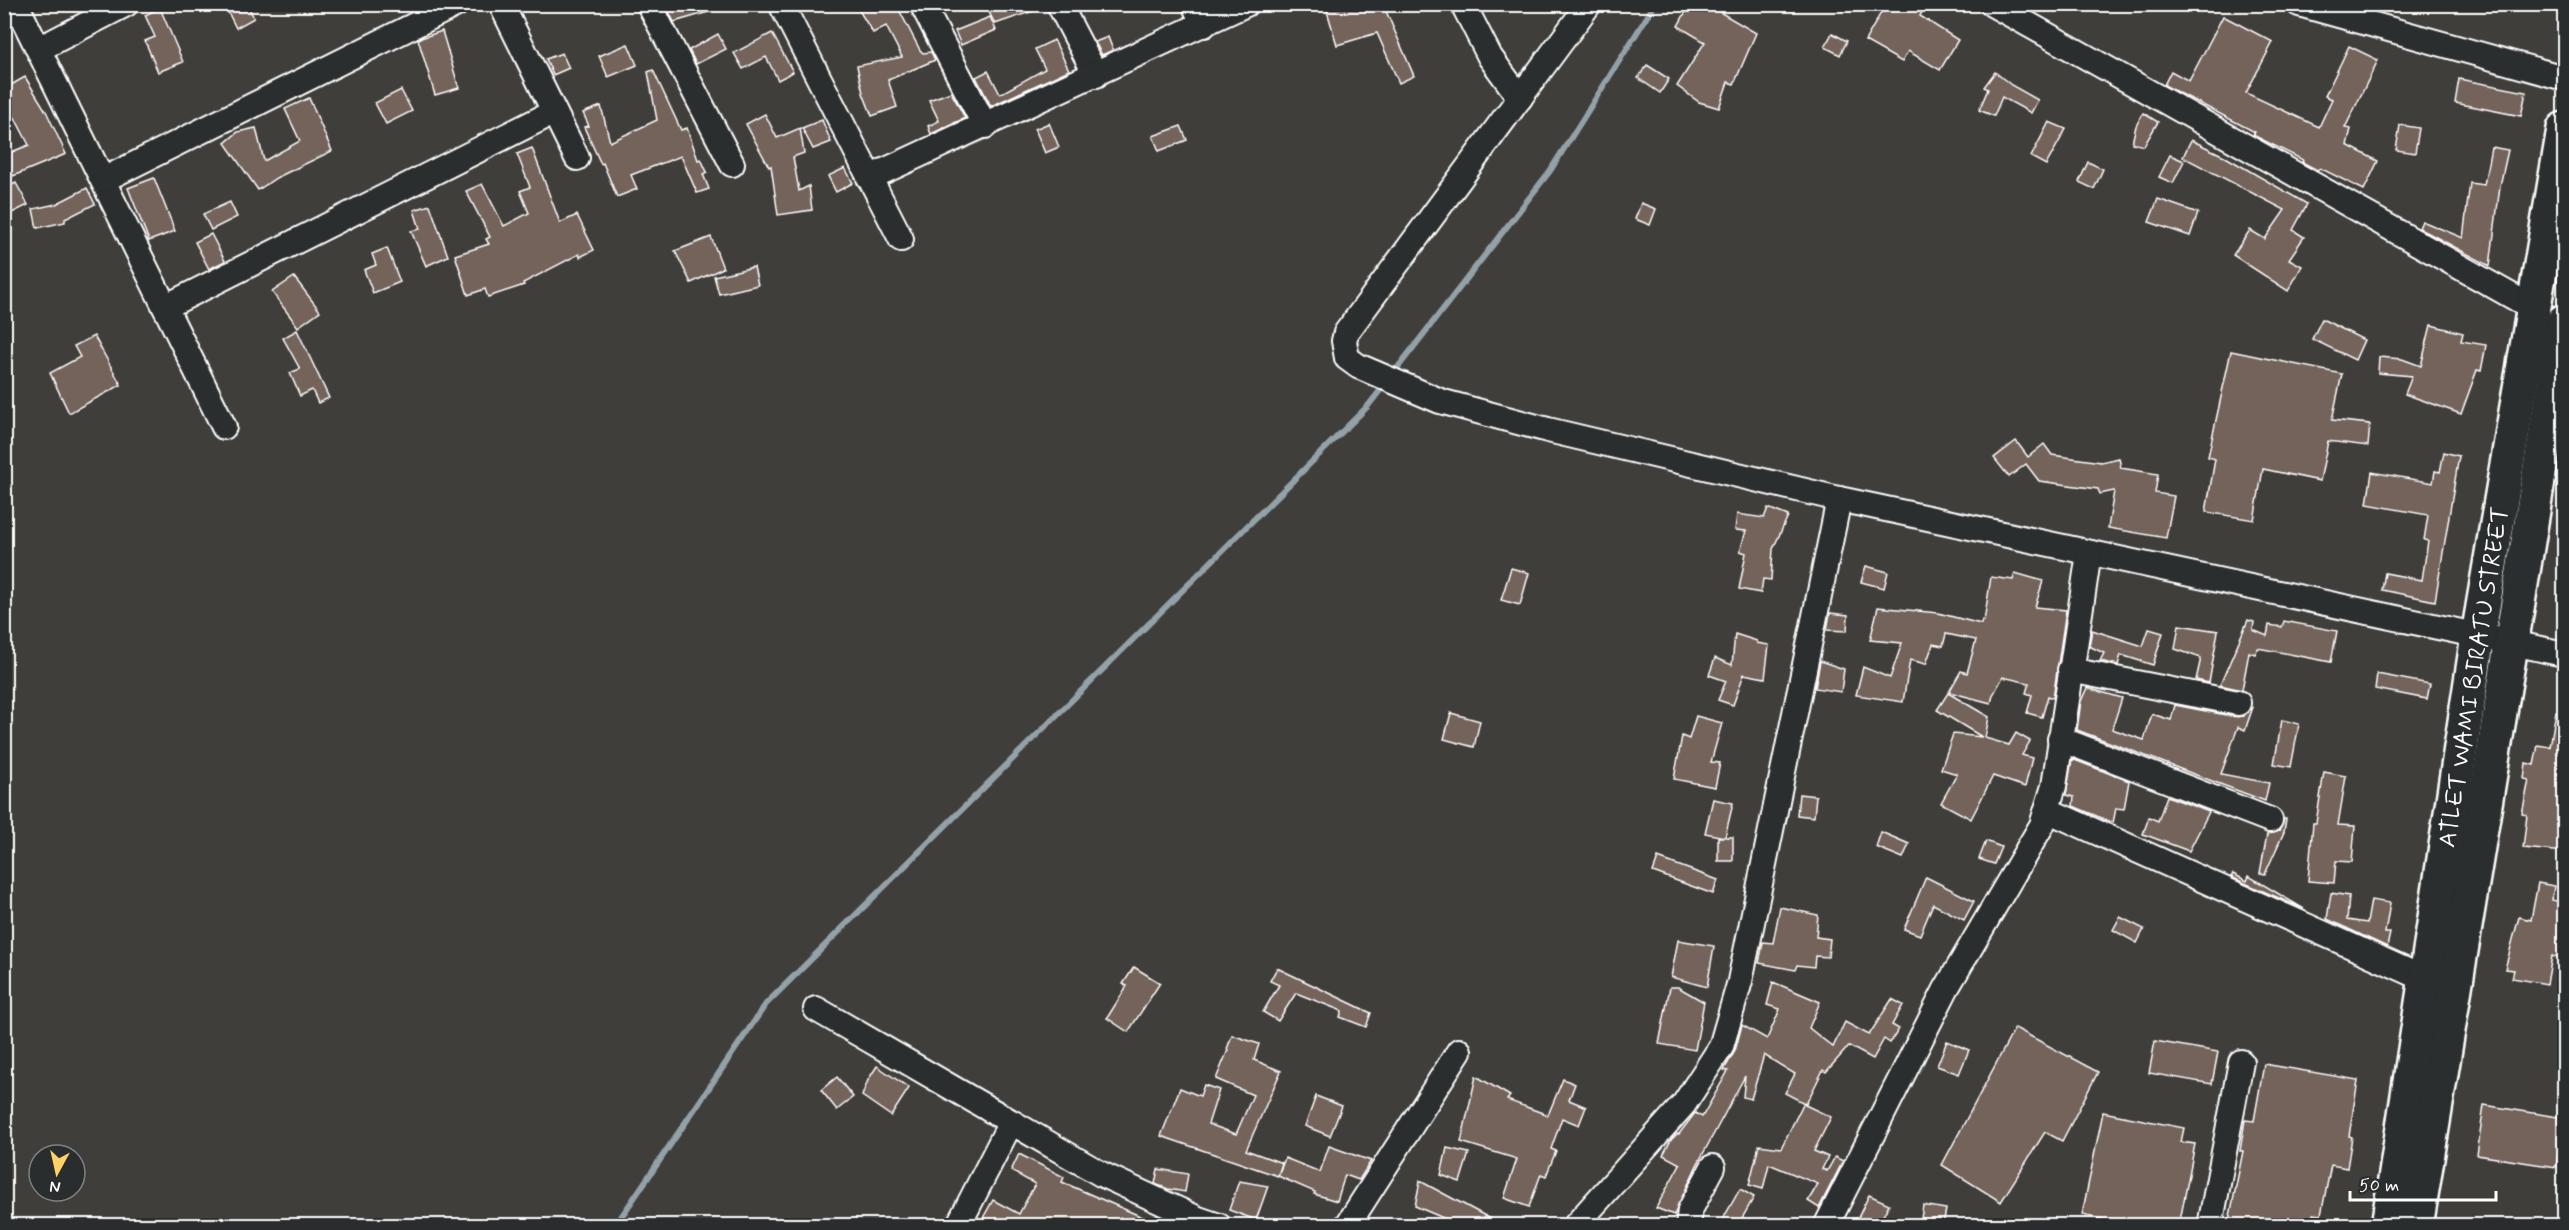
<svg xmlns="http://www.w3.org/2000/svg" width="2569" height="1230" viewBox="0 0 2569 1230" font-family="Mynerve,sans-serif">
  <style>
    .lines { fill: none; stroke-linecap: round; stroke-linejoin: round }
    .stream { stroke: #93a2a9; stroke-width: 6 }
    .building { fill: #73645a; stroke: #fff; stroke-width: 1.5 }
    .street-casing { stroke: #fff; stroke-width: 28 }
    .secondary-casing { stroke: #fff; stroke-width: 38 }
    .street { stroke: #2a2d2e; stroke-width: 24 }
    .secondary { stroke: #2a2d2e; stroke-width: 33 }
    .labels { text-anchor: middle; stroke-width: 6; stroke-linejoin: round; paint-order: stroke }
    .street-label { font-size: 24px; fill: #fff; stroke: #2a2d2e }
  </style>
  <rect width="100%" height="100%" fill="#403e3b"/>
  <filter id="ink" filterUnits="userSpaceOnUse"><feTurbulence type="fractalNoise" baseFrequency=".0167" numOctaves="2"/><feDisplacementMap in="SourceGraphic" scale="12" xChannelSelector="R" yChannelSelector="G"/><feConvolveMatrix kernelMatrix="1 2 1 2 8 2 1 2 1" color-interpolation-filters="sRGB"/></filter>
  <g filter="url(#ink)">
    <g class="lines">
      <g class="stream">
        <polyline points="1392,375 1550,171 1655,4"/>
        <polyline points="615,1226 766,1004 1368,406 1386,383"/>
      </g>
    </g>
    <g class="building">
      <polygon points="224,4 247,4 254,18 236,28"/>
      <polygon points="680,4 718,4 719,9 674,22 667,8"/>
      <polygon points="855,4 896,4 920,50 923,53 931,52 935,60 888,80 897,107 872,116 863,93 857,66 902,57 886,26 873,33"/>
      <polygon points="985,4 1044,4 1045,7 995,24"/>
      <polygon points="1325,4 1383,4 1414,76 1399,83 1377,33 1337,45"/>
      <polygon points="1690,4 1706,4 1756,33 1734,84 1728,82 1719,108 1699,102 1677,86 1705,42 1678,26"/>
      <polygon points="1886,4 1926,4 1920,16 1958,40 1940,70 1908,51 1902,62 1865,41"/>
      <polygon points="160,8 183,62 158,72 145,41 155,37 145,15"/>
      <polygon points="2223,16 2273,42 2246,93 2319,127 2332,99 2325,96 2349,46 2378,60 2345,128 2351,129 2347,145 2378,161 2364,190 2320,168 2317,170 2302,162 2303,160 2253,135 2255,132 2164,85 2171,71 2189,81"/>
      <polygon points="990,17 996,30 961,45 955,31"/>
      <polygon points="442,31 459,88 435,95 418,39"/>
      <polygon points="772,33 793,72 778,80 766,57 743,69 734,53"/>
      <polygon points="1832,33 1847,41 1840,55 1825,47"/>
      <polygon points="718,34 726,49 696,64 689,50"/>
      <polygon points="1108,37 1113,50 1102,55 1095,42"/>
      <polygon points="1054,40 1069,70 991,106 976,77 988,71 1000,94 1045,69 1035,49"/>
      <polygon points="628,44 637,65 608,77 599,56"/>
      <polygon points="562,53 569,68 553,75 546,59"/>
      <polygon points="1647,65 1669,79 1660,93 1638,78"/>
      <polygon points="653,70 681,130 687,128 698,160 701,159 707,172 703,174 709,189 697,193 681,156 631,175 637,189 617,197 603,163 601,164 584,127 589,126 583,113 601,106 610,142 657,120 648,72"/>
      <polygon points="1995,72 2011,85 2038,100 2031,113 2002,97 1994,116 1979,110 1988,89 1984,87"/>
      <polygon points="25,77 46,111 66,154 13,176 4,155 29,145 13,114 4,119 4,89"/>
      <polygon points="2459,79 2526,92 2521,116 2455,103"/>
      <polygon points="401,90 412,111 386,124 375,103"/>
      <polygon points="951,92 965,118 931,134 928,126 939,121 929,100"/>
      <polygon points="309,98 332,151 276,178 258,190 225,143 238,132 256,128 264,161 300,141 285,109"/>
      <polygon points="2143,113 2158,122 2144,146 2132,143 2136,126"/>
      <polygon points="765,114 777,138 800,128 804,153 793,157 799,191 809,186 812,210 778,215 771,166 769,167 746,124"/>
      <polygon points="822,120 831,142 813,149 802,128"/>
      <polygon points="2049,122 2066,129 2046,165 2031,157"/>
      <polygon points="1049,123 1059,147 1045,153 1035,129"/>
      <polygon points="2400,125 2419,128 2415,153 2396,150"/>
      <polygon points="1181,126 1187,140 1159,151 1153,136"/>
      <polygon points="2191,140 2222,155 2307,204 2293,230 2304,237 2289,259 2302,266 2288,291 2233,255 2250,230 2265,239 2285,210 2183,157"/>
      <polygon points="2491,147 2508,150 2500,186 2490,266 2419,228 2422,221 2463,238 2470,183 2484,185"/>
      <polygon points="532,148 560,223 577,215 594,250 580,257 579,254 523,283 524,285 488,297 485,289 468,295 455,255 489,244 486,239 490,237 466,191 482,184 504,226 529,213 520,191 530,187 517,154"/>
      <polygon points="2170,155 2184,161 2173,183 2159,177"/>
      <polygon points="2088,162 2103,169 2094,189 2079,182"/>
      <polygon points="845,168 853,183 836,192 828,176"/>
      <polygon points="154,178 175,231 149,241 128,188"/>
      <polygon points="16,183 28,205 4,217 4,189"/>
      <polygon points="87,188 95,204 65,219 65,222 37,228 33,209 56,204"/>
      <polygon points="2158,199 2198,213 2190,236 2149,222"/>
      <polygon points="230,202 237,217 211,230 203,214"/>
      <polygon points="1641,203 1656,209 1650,225 1635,219"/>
      <polygon points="430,205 448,256 426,266 411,231 420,229 414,210"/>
      <polygon points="211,234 225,261 209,269 195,242"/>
      <polygon points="711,237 723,268 691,283 675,251"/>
      <polygon points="387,248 400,282 373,293 364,270 376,265 372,254"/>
      <polygon points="754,267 758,285 719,294 714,276"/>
      <polygon points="294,277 320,311 298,327 272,292"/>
      <polygon points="2322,319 2364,340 2355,360 2312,339"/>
      <polygon points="2431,325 2463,333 2461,341 2486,345 2481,371 2477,370 2461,414 2405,394 2412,376 2378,373 2379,357 2402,359 2421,366"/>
      <polygon points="297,330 329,398 318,403 312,390 300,396 290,373 300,369 283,338"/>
      <polygon points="94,336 121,385 69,413 50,373 80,357 74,346"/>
      <polygon points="2231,351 2342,374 2332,420 2370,424 2368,446 2328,441 2320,481 2263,469 2254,520 2206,512 2215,459 2208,457"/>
      <polygon points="2016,441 2028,457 2044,444 2052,455 2101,462 2119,458 2121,468 2158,474 2155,493 2174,496 2166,538 2108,528 2114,491 2100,494 2098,489 2039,481 2026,464 2009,477 1994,458"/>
      <polygon points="2444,452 2459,456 2435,601 2382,590 2385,573 2422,580 2428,541 2424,540 2428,515 2367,504 2372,472 2433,483 2435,471 2440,472"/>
      <polygon points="1768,508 1788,516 1773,549 1771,580 1763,579 1761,593 1739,589 1746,553 1740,551 1746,531 1735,530 1737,514 1764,518"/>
      <polygon points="1866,566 1888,572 1884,588 1861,582"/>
      <polygon points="1511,568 1529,573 1520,605 1501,600"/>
      <polygon points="2015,573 2043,581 2035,607 2066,610 2053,698 2048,696 2042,717 2027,713 2032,695 2026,693 2029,683 2003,677 1993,695 1991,703 1949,692 1961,671 1967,673 1976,640 1946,634 1943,646 1933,644 1926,664 1910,660 1903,702 1856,695 1863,667 1890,678 1902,643 1870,640 1878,607 1938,613 1981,624 1982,620 1984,621 1991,577 2013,580"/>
      <polygon points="1830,613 1848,615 1847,631 1827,630"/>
      <polygon points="2248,620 2254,622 2253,630 2267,636 2269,625 2282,627 2284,621 2337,631 2331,662 2258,648 2255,654 2249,652 2242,690 2220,685"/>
      <polygon points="2179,625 2218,631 2209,683 2196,680 2201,658 2175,649"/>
      <polygon points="2149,629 2163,633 2153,665 2121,655 2118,665 2100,661 2104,653 2089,646 2092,630 2143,646"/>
      <polygon points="1735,634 1757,641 1757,643 1769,645 1765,678 1744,674 1733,705 1718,700 1726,681 1709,675 1715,658 1732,665"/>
      <polygon points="1820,661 1844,669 1841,692 1815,688"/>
      <polygon points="2377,674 2430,684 2427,699 2375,689"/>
      <polygon points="2087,688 2122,698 2112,729 2144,740 2152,714 2171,720 2175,705 2236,717 2243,716 2253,707 2245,730 2238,727 2221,774 2269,783 2265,801 2077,730 2081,701"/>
      <polygon points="1948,693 1989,717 1985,738 2009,745 2016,733 2030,741 2022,755 2032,758 2025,787 1993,776 1971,819 1941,803 1957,774 1941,769 1953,734 1982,737 1937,710"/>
      <polygon points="2556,711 2565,712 2565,852 2523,848 2527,815 2522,814 2529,780 2524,779 2526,763 2534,765 2538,745 2550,747"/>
      <polygon points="1451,713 1480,721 1474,747 1444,739"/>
      <polygon points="1696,716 1722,723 1711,762 1720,763 1715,787 1674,779 1682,736 1689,739"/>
      <polygon points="2282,720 2299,724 2291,767 2274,764"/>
      <polygon points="2072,759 2129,781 2124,809 2116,808 2113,823 2073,806 2074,797 2066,795"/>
      <polygon points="2324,772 2346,776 2338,825 2355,826 2352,862 2336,861 2334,883 2308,881 2313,823 2316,823"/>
      <polygon points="1799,794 1816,796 1814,817 1797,815"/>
      <polygon points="2167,796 2209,812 2189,851 2143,834 2149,817 2158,821"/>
      <polygon points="1713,799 1733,803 1725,837 1733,837 1733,861 1718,861 1718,837 1724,837 1705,833"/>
      <polygon points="2284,819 2286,819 2284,832 2265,874 2260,873 2267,834 2279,831"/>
      <polygon points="1881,832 1909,844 1903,858 1876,847"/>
      <polygon points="1986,841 2001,847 1994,864 1979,859"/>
      <polygon points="1658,858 1718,880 1713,894 1653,872"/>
      <polygon points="2233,874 2247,881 2249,876 2304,909 2231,877"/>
      <polygon points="1926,877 1974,901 1964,920 1933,904 1920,935 1904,929"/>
      <polygon points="2538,883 2554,886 2552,900 2565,903 2565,960 2552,956 2547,984 2512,978 2514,970 2505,969 2519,917 2531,920"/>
      <polygon points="2331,893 2349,896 2347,920 2367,923 2371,900 2390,903 2385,933 2390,933 2387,947 2327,919"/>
      <polygon points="1780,907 1818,915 1816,937 1830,939 1828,957 1815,956 1814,967 1797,965 1795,970 1759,963 1763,942 1773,943"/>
      <polygon points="2120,917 2144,929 2137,943 2113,930"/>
      <polygon points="1678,940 1714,946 1707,987 1671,977"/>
      <polygon points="1134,967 1160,983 1128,1032 1107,1018 1127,986 1123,984"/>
      <polygon points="1277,968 1371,1013 1366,1027 1340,1017 1342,1011 1296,993 1278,1021 1263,1012 1279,985 1270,981"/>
      <polygon points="1773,982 1820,1002 1809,1028 1833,1047 1845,1022 1869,1035 1892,999 1903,1005 1892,1025 1899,1029 1890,1043 1884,1039 1873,1059 1849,1046 1826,1072 1823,1070 1806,1104 1785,1093 1795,1074 1764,1055 1751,1099 1743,1097 1745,1076 1697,1165 1674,1215 1656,1208 1680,1164 1663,1155 1671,1140 1677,1134 1679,1134 1695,1113 1702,1117 1728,1071 1724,1070 1725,1068 1735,1051 1742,1025 1767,1039 1780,1009 1767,1005"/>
      <polygon points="1670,987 1678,987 1704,1002 1695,1050 1659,1044"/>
      <polygon points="2015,1028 2098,1072 2062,1141 2045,1132 2001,1202 1942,1165"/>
      <polygon points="1232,1035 1259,1044 1254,1060 1281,1071 1246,1150 1282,1163 1278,1176 1161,1136 1180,1088 1200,1096 1204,1085 1219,1090 1208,1124 1236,1134 1253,1095 1216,1079 1228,1050 1227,1049"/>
      <polygon points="1947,1041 1969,1050 1959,1074 1937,1066"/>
      <polygon points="2155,1041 2218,1052 2212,1084 2149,1073"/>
      <polygon points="2264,1064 2358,1080 2349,1136 2352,1137 2347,1168 2331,1165 2321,1215 2313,1214 2312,1226 2228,1226 2243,1151 2240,1151 2245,1120 2254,1121"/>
      <polygon points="877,1066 909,1088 891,1116 862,1096 868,1080"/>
      <polygon points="1476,1076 1510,1096 1507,1100 1548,1115 1563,1079 1575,1084 1569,1100 1586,1107 1579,1125 1562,1118 1551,1149 1556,1151 1546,1176 1541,1174 1529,1207 1504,1198 1517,1159 1461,1142"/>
      <polygon points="837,1077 853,1097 837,1110 821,1090"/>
      <polygon points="1316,1096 1342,1106 1330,1136 1305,1126"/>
      <polygon points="1803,1104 1831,1117 1814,1151 1828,1157 1822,1169 1827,1171 1835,1157 1843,1161 1819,1208 1808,1201 1818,1184 1769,1164 1763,1189 1749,1185 1759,1145 1781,1148"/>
      <polygon points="2484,1105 2564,1118 2556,1167 2477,1155"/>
      <polygon points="2103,1112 2184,1128 2181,1142 2195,1144 2179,1226 2134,1226 2082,1215"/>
      <polygon points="1329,1146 1371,1161 1359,1180 1345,1175 1337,1201 1314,1194 1315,1192 1278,1176 1285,1158 1320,1172"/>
      <polygon points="1447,1148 1469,1153 1460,1182 1441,1175"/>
      <polygon points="1019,1154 1064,1177 1062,1182 1163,1226 997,1226 983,1218 993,1200 1019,1214 1035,1184 1011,1171"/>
      <polygon points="1158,1169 1188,1174 1185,1192 1168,1189 1155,1184"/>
      <polygon points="1239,1181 1268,1186 1256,1220 1229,1210"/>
      <polygon points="1420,1181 1504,1226 1462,1226 1415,1206"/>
      <polygon points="1740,1189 1754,1197 1741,1220 1736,1226 1719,1226"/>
      <polygon points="1869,1195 1889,1204 1878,1226 1854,1226"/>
      <polygon points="1923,1205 1946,1209 1943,1226 1920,1226"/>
    </g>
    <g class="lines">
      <g class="street-casing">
        <g id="street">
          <polyline points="16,4 224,427"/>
          <polyline points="501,4 577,158"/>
          <polyline points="649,4 732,164"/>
          <polyline points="781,4 901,239"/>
          <polyline points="922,4 985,126"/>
          <polyline points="1059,4 1096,75"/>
          <polyline points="1194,4 1204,25"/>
          <polyline points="1463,4 1490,57 1520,98"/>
          <polyline points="1589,4 1346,333 1344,341 1347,358 1358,366 1440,401 1548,430 1839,499 2564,654"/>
          <polyline points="1992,4 2533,308"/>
          <polyline points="2299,4 2564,78"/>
          <polyline points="39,49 126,4"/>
          <polyline points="869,178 1246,4"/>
          <polyline points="103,180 457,4"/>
          <polyline points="165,307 554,112"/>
          <polyline points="2070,670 2238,703"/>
          <polyline points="2060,739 2270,820"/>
          <polyline points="2047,810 2425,979"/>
          <polyline points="816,1009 1101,1174 1198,1219 1219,1226"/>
          <polyline points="958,1226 1010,1124"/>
          <polyline points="1347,1226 1459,1051"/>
          <polyline points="1575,1226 1684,1104 1721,1047 1740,981 1839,499"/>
          <polyline points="1688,1226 1690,1210 1713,1167"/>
          <polyline points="1826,1226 1946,989 2042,825 2054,786 2089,553"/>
          <polyline points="2210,1226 2241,1062"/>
        </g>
      </g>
      <g class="secondary-casing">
        <g id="secondary">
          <polyline points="2388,1226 2478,636 2564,129"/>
          <polyline points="2416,1226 2564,321"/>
        </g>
      </g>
      <use href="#street" class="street"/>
      <use href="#secondary" class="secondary"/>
    </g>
  </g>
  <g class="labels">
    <g class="street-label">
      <text transform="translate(2473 677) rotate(-81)" y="8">ATLET WAMI BIRATU STREET</text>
    </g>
  </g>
  <rect width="2569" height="1230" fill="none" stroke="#2a2d2e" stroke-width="24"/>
  <rect x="12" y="12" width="2545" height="1206" fill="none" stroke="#fff" stroke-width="2" filter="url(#ink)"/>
  <g transform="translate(57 1173) rotate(188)"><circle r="28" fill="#2a2d2e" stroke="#7f8182" stroke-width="1.5"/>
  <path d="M0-4.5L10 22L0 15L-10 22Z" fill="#ffd166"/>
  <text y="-9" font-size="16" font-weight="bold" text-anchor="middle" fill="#ffffff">N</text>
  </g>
  <path d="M2350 1191v9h146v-9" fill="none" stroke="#ffffff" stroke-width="3"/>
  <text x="2359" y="1191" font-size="18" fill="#ffffff" stroke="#2a2d2e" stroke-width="4.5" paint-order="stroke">50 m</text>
</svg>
